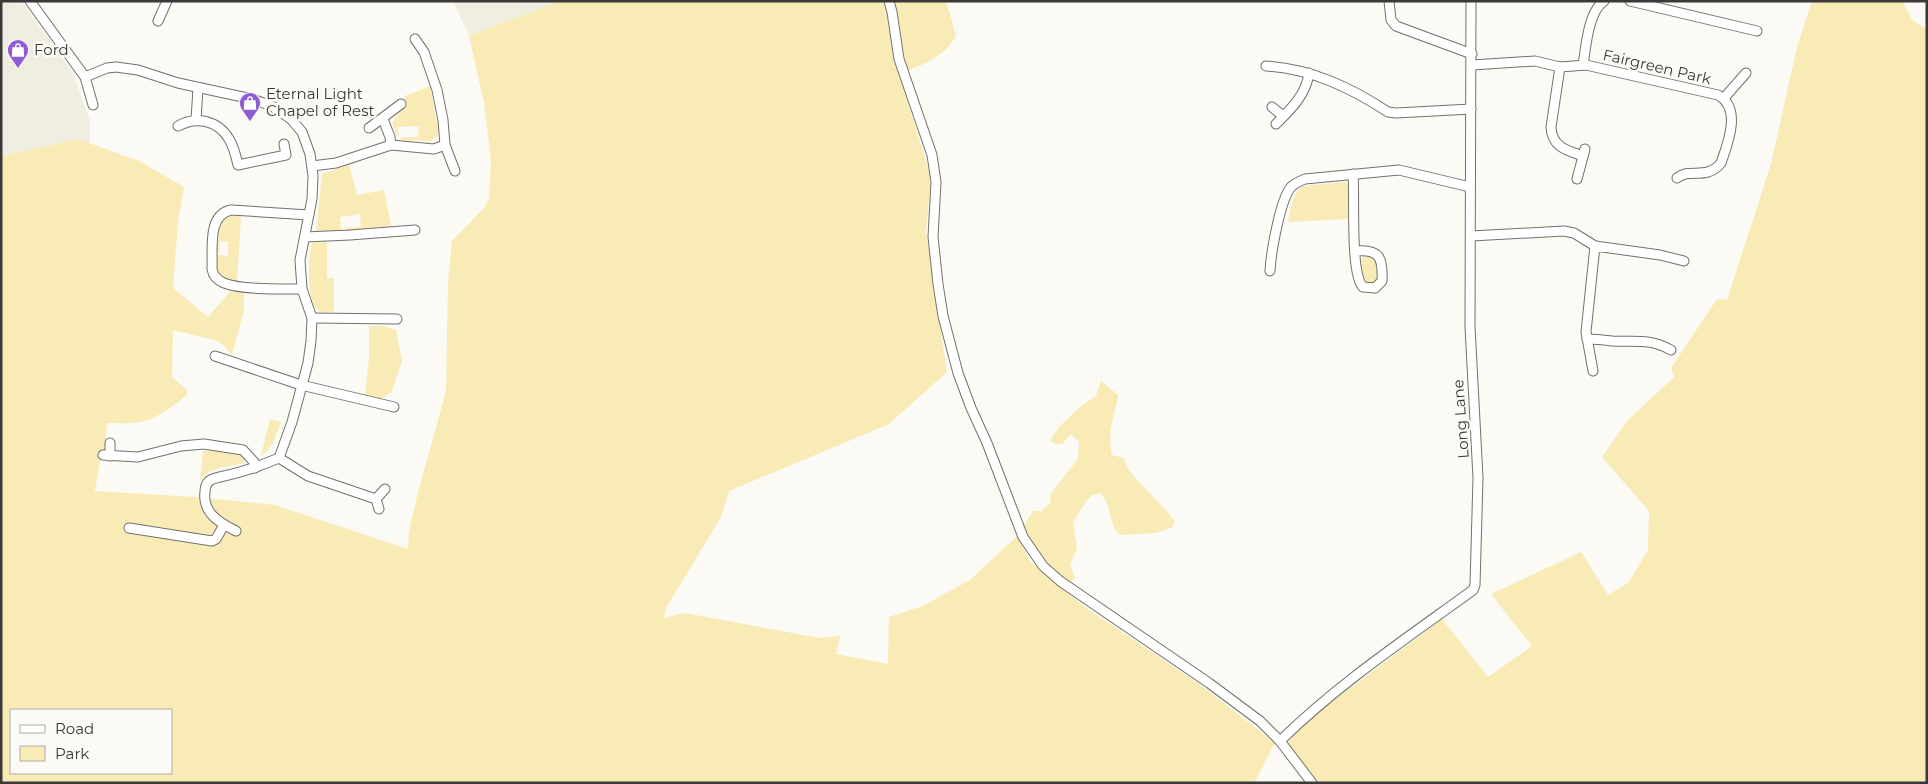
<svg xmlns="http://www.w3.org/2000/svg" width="1928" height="784" viewBox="0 0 1928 784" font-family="Montserrat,sans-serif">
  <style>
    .built { fill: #f0ede1 }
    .green { fill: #f8ebb5; fill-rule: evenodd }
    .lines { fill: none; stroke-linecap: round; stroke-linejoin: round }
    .minor-casing { stroke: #72716c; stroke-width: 11 }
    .minor { stroke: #fff; stroke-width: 9 }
    .labels { text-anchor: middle; stroke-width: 5; stroke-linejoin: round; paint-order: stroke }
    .poi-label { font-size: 15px; fill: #3a3937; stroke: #fbfaf4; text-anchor: start }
    .street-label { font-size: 15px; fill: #3a3937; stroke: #fbfaf4 }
  </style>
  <rect width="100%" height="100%" fill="#fbfaf4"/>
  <g class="built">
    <polygon points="1,1 21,1 73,73 90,121 90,143 78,139 1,156"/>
    <polygon points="453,1 560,1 469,36"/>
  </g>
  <g class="green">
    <path d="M560 1H946L956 35C947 55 923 65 904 72L907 100 931 177 926 232 947 372 889 424 729 491 721 517 666 608 664 618 685 613 819 638 840 636 836 654 888 664 889 617 923 606 970 580 1017 536 1031 562 1086 608 1198 683 1275 743 1254 783H1V156L78 139 139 161 184 187 178 222 173 288 208 317 230 292 244 293V310L232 355 223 345 218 341 173 330 172 377 187 390V395C155 420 147 425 107 423L105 450 101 455 95 491 195 497 275 505 408 549 409 532 417 496 446 391 448 282 452 241 485 207 489 198 491 161 484 103 469 36ZM11 710H171V773H11Z"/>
    <polygon points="1812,1 1902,1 1913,21 1927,29 1927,783 1318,783 1287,744 1305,722 1442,619 1488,677 1532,646 1491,594 1581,552 1608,595 1628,583 1648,550 1649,511 1602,457 1628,420 1674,377 1671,368 1717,299 1727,300 1771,164 1797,47"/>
    <polygon points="430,86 438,128 438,135 431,141 403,140 400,139 402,137 418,137 419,126 397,127 399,135 397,136 392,123 399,113 405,107 404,105 405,96"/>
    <polygon points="349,165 357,195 384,190 391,226 346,232 345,228 361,227 360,214 340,217 341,232 316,232 322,174"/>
    <path d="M1346 182 1350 188 1348 219 1288 222C1291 208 1292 195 1303 186Z"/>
    <polygon points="229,216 241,216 237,283 223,280 217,272 217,255 228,256 228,242 220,241 219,253 217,252 220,224"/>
    <path d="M317 242H327V278H334V311C330 312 323 313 319 311 306 304 308 255 312 243Z"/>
    <path d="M1367 254 1377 259C1378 270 1382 286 1366 284 1360 277 1361 268 1362 259Z"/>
    <polygon points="369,326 384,326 396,330 402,361 391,393 380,399 365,395 369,358"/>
    <path d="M1101 381 1118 395C1118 402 1115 407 1114 414 1110 428 1109 441 1112 455L1124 458C1126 475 1164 504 1175 522L1171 528 1156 533 1120 535C1108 524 1112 506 1101 493L1093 495 1087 500 1073 522 1077 548 1070 565 1075 578 1070 583C1047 563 1035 553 1024 525L1033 511H1042L1050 503 1051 493 1078 459 1079 442 1071 434 1062 444H1055L1050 440 1059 427 1081 406 1096 396Z"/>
    <path d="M270 419 281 422C276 434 273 449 261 456Z"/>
    <path d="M203 451C217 451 231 451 244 457V463C228 467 209 466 200 482Z"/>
  </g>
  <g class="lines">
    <g class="minor-casing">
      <g id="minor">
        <polyline points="30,1 85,77 93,105"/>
        <polyline points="889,1 892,12 899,59 932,155 936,182 933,237 938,284 943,316 958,373 971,408 987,443 1023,537 1043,566 1060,581 1209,683 1260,721 1280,741 1312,783"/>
        <polyline points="1389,1 1391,20 1396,26 1472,54"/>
        <polyline points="1630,1 1757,31"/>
        <polyline points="158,21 167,1"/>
        <polyline points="415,39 424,52 437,90 443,120 445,145 455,171"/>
        <path d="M1472 65 1535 61 1560 67 1586 65 1718 95C1742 108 1728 143 1721 163 1706 181 1690 167 1677 178"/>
        <path d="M1583 65C1586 47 1588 12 1604 1"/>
        <path d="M1266 66C1311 69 1350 87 1388 112L1396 113 1471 109"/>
        <path d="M1560 67 1551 127C1552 147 1566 150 1583 156"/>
        <path d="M85 77 107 68 116 67 138 70 178 83 252 99 272 106 291 119 302 132 310 154 313 176 312 199 300 260 302 289 312 318 311 341 308 363 292 422 279 458C260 466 243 472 224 476 219 477 213 478 209 481 206 484 205 489 205 492 202 513 220 523 236 531"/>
        <polyline points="1724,98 1746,73"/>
        <polyline points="1272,107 1283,116"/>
        <polyline points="383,119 390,137 391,145"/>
        <polyline points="196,120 198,88"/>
        <path d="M1276 124C1291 109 1306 95 1309 73"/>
        <path d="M178 126C196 116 218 120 229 139 234 147 236 156 238 165L286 155 284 144"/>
        <polyline points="369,128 401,104"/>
        <polyline points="312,166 336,163 391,145 434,149 445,145"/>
        <path d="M1353 174C1355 197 1350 274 1363 287L1375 288 1382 281C1383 258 1380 249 1356 251"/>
        <polyline points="1577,179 1585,149"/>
        <polyline points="1471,236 1564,231 1574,233 1595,246"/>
        <polyline points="305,237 350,235 415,230"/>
        <path d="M1270 271C1271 253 1280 200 1291 187 1295 183 1300 181 1305 179L1399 170 1470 187"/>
        <path d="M302 289C283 289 240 290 224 283 217 280 213 276 212 269 213 249 207 215 231 210L309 215"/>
        <polyline points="312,318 397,319"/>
        <path d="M1587 339C1596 339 1604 340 1612 341 1634 342 1650 338 1671 350"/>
        <polyline points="215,356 301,385 394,407"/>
        <polyline points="1593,371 1586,332 1595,246 1660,255 1684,261"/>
        <polyline points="110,443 110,456"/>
        <polyline points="103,455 138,457 181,446 204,444 243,450 254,462 255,468"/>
        <polyline points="279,458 308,476 376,499 379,509"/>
        <polyline points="376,499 385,489"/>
        <polyline points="129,528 212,541 216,539 224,525"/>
        <path d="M1280 741C1338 684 1407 638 1473 590L1475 585 1478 478 1470 327 1471 1"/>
      </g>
    </g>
    <use href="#minor" class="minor"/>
  </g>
  <defs>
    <g id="shop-pin" transform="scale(1.125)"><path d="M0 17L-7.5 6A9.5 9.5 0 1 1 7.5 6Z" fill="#8f5cd5" stroke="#fbfaf4"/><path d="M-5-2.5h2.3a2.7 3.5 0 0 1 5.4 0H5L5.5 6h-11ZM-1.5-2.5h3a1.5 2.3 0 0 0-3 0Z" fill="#fff"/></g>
  </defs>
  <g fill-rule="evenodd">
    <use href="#shop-pin" x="18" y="50"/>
    <use href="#shop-pin" x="250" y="103"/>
  </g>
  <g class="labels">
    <g class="poi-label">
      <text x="34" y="55">Ford</text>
      <text x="266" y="99">Eternal Light<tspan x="266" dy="17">Chapel of Rest</tspan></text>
    </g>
    <g class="street-label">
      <text transform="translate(1657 67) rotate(13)" y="5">Fairgreen Park</text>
      <text transform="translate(1461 419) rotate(-94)" y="5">Long Lane</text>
    </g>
  </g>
  <rect width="1928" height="784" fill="none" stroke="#3a3937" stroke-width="5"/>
  <rect x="10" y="709" width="162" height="65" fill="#fbfaf4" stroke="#aeada8"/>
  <rect x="20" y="725" width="25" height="8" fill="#ffffff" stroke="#aeada8"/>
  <text x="55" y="734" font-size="15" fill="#3a3937">Road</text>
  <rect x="20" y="746" width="25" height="15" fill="#f8ebb5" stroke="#aeada8"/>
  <text x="55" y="759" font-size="15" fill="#3a3937">Park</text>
</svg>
